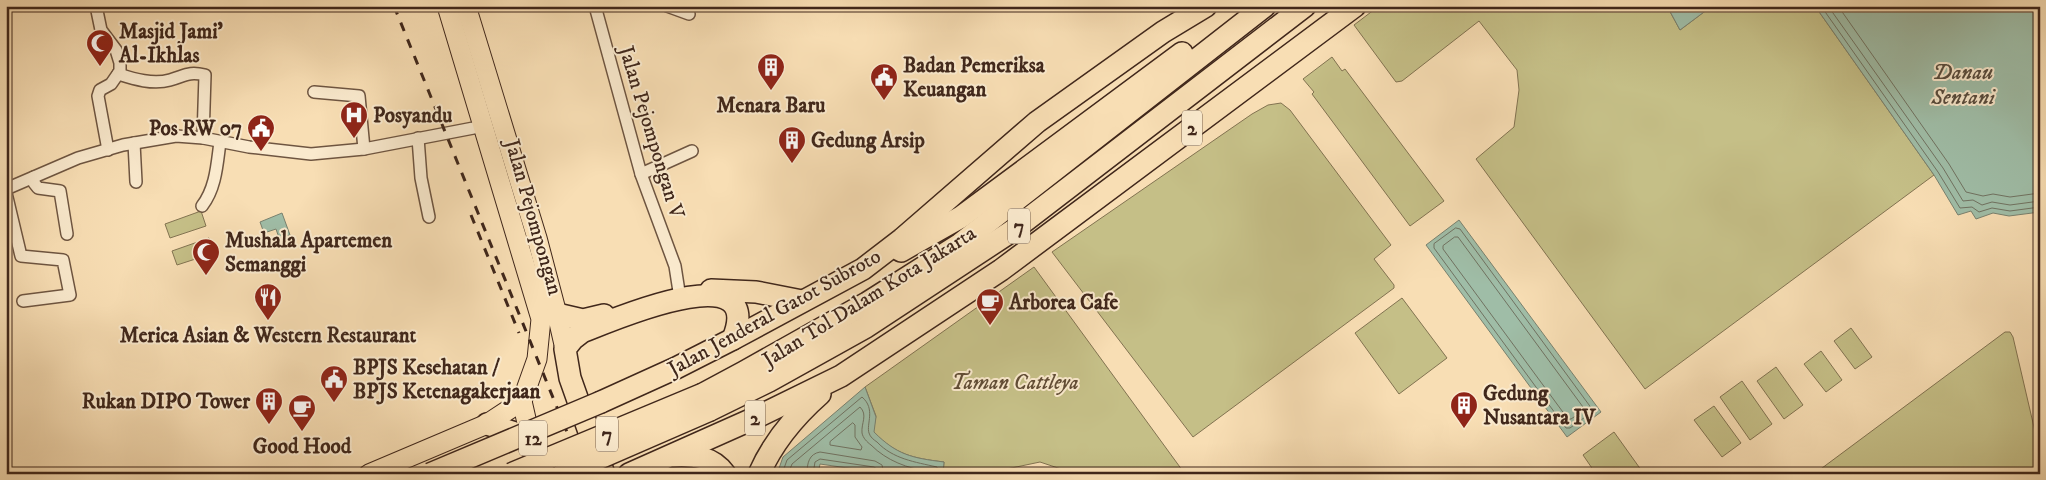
<svg xmlns="http://www.w3.org/2000/svg" width="2046" height="480" viewBox="0 0 2046 480" font-family="'IM FELL DW Pica',serif">
  <style>
    .green { fill: #c5bf87; stroke: #827351 }
    .water { fill: #9fbda7; stroke: #79816f }
    .lines { fill: none; stroke-linecap: round; stroke-linejoin: round }
    .shore { stroke: #707261; stroke-width: 1 }
    .street-casing { stroke: #6e5541; stroke-width: 14 }
    .primary-casing { stroke: #40271b; stroke-width: 21 }
    .highway-casing { stroke: #40271b; stroke-width: 24 }
    .street { stroke: #faeace; stroke-width: 11 }
    .primary { stroke: #f8deb4; stroke-width: 19 }
    .highway { stroke: #f8deb4; stroke-width: 21 }
    .rail { stroke: #40271b; stroke-width: 3; stroke-dasharray: 9 9; stroke-linecap: butt }
    .highway-bridge-casing { stroke: #40271b; stroke-width: 24; stroke-linecap: butt }
    .highway-bridge { stroke: #f8deb4; stroke-width: 21 }
    .labels { text-anchor: middle; stroke-width: 4; stroke-linejoin: round; paint-order: stroke }
    .shield { fill: #faeace; stroke: #786251; stroke-width: 1 }
    .shield-label { font-size: 20px; font-weight: bold; fill: #40271b }
    .poi-label { font-size: 21px; font-weight: bold; fill: #40271b; stroke: #faeace; text-anchor: start }
    .street-label { font-size: 21px; fill: #40271b; stroke: #faeace }
    .park-label { font-size: 21px; font-style: italic; fill: #614d36; stroke: #faeace }
    .water-label { font-size: 22px; font-style: italic; fill: #584c3e; stroke: #faeace }
  </style>
  <rect width="100%" height="100%" fill="#f8deb4"/>
  <filter id="stains"><feTurbulence type="fractalNoise" baseFrequency=".004" numOctaves="4"/><feColorMatrix values="0 0 0 0 .2 0 0 0 0 .09 0 0 0 0 .02 0 0 0 .5 -.17"/></filter>
  <radialGradient id="worn" r=".72"><stop offset=".6" stop-color="#630" stop-opacity="0"/><stop offset="1" stop-color="#630" stop-opacity=".3"/></radialGradient>
  <g class="green">
    <polygon points="1379,6 1667,6 1680,30 1712,6 1815,6 1934,175 1645,389 1476,159 1514,127 1519,90 1517,70 1479,21 1402,81 1396,82 1354,25"/>
    <polygon points="1332,57 1342,71 1345,69 1444,201 1410,226 1312,94 1314,92 1303,79"/>
    <polygon points="1281,103 1290,110 1391,245 1374,259 1394,285 1394,288 1193,437 1052,252 1252,114 1268,105"/>
    <polygon points="201,211 206,226 170,238 165,224"/>
    <polygon points="209,238 214,253 177,265 172,251"/>
    <path d="M1034 267 1185 474H1101L1064 470 1040 462 983 474H943L944 462C912 458 897 455 873 432L876 416 865 387Z"/>
    <polygon points="1402,298 1447,358 1399,394 1355,333"/>
    <polygon points="1851,328 1872,357 1855,369 1834,341"/>
    <polygon points="2005,332 2010,332 2013,337 2040,453 2040,474 1814,474"/>
    <polygon points="1821,351 1842,380 1826,392 1804,364"/>
    <polygon points="1776,367 1803,405 1784,419 1757,381"/>
    <polygon points="1742,381 1772,424 1750,440 1720,397"/>
    <polygon points="1714,406 1741,443 1722,457 1694,420"/>
    <polygon points="1614,432 1644,474 1596,474 1583,455"/>
  </g>
  <g class="water">
    <polygon points="1667,6 1712,6 1680,30"/>
    <polygon points="1815,6 2040,6 2040,212 2009,216 1993,213 1976,219 1971,211 1958,215 1934,175"/>
    <polygon points="282,213 290,235 279,238 276,229 264,233 260,222"/>
    <polygon points="1459,220 1601,412 1567,437 1426,245"/>
    <path d="M865 387 876 417 874 432C897 455 912 458 944 462L943 474H889L820 464 818 474H777L783 457Z"/>
  </g>
  <g class="lines">
    <g class="shore">
      <polyline points="1821,6 1938,172 1960,208 1972,207 1979,212 1992,208 2010,211 2040,207"/>
      <polyline points="1828,6 1943,168 1963,201 1973,200 1982,205 1992,202 2010,205 2040,201"/>
      <polyline points="1838,6 1949,164 1966,192 1983,196 1993,194 2010,197 2040,193"/>
      <polygon points="1456,228 1460,229 1592,409 1592,412 1570,428 1566,428 1434,248 1434,244"/>
      <polygon points="1455,237 1458,237 1583,407 1583,411 1571,419 1568,419 1443,249 1443,246"/>
      <polygon points="853,423 855,425 855,437 862,447 861,450 830,445 830,442"/>
      <path d="M782 474 787 460 862 397C876 409 866 424 869 433 870 437 874 440 877 442 893 459 915 462 937 467L938 474"/>
      <path d="M788 474 792 464 860 407C868 415 861 423 862 433 863 438 867 442 871 445 887 461 907 468 930 472L932 474"/>
      <path d="M807 474C807 463 809 454 820 452L875 461 882 465 884 474"/>
      <polyline points="813,474 815,462 820,459 874,467 877,469 878,474"/>
    </g>
    <g class="street-casing">
      <g id="street">
        <polyline points="96,6 101,30 116,50 120,63 120,71 111,84 100,90 98,96 108,150"/>
        <polyline points="595,6 641,174 675,266 680,298"/>
        <polyline points="667,6 689,14"/>
        <path d="M118 74C134 79 153 85 170 80 185 76 188 71 205 75L203 138"/>
        <polyline points="314,92 359,96 364,149"/>
        <polyline points="418,138 421,178 429,217"/>
        <polyline points="134,143 136,182"/>
        <polyline points="641,174 692,151"/>
        <polyline points="34,177 34,183 38,188 60,191 67,234"/>
        <polyline points="6,189 78,158 123,145 176,136 203,138 249,147 311,154 364,149 484,126"/>
        <polyline points="6,193 21,256 63,260 70,295 23,301"/>
        <path d="M202 206C216 188 217 164 220 142"/>
      </g>
    </g>
    <g class="primary-casing">
      <g id="primary">
        <polyline points="466,6 537,238 557,314 565,349"/>
        <polyline points="522,401 527,423 536,445"/>
        <polyline points="369,474 487,424 522,401 537,359 541,319 447,6"/>
      </g>
    </g>
    <g class="highway-casing">
      <g id="highway">
        <polyline points="901,251 961,217 1182,53"/>
        <polyline points="711,290 756,292 802,301"/>
        <polyline points="557,314 583,320 604,315"/>
        <polyline points="703,394 744,372 867,303 960,244 1265,6"/>
        <polyline points="601,402 676,368 733,339 863,269 902,239 1037,122 1163,32 1206,6"/>
        <polyline points="710,410 769,381 866,327 1012,231 1305,6"/>
        <polyline points="487,424 512,432 529,441 543,474"/>
        <path d="M673 456C694 455 712 456 725 474"/>
        <path d="M604 474 570 378 565 349 573 339 582 332C610 321 767 252 733 339"/>
        <polyline points="629,474 757,417 841,376 1001,270 1355,6"/>
        <path d="M759 474C773 442 795 416 820 394"/>
      </g>
    </g>
    <use href="#street" class="street"/>
    <use href="#primary" class="primary"/>
    <use href="#highway" class="highway"/>
    <g class="rail">
      <polyline points="394,6 584,474"/>
      <polyline points="471,215 519,333"/>
    </g>
    <g class="highway-bridge-casing">
      <g id="highway-bridge">
        <polyline points="430,474 601,402"/>
        <polyline points="511,474 703,394"/>
        <polyline points="563,474 710,410"/>
      </g>
    </g>
    <use href="#highway-bridge" class="highway-bridge"/>
  </g>
  <defs>
    <g id="mosque-pin" transform="scale(1.4375)"><path d="M0 17L-7.5 6A9.5 9.5 0 1 1 7.5 6Z" fill="#8f2418" stroke="#faeace"/><path d="M3.5-4.9A6 6 0 1 0 3.5 4.9A5 5 0 1 1 3.5-4.9Z" fill="#fff"/></g>
    <g id="building-pin" transform="scale(1.4375)"><path d="M0 17L-7.5 6A9.5 9.5 0 1 1 7.5 6Z" fill="#8f2418" stroke="#faeace"/><path d="M-4-6H4V6H1V3H-1V6H-4ZM-2.5-4.3h1.7v1.8h-1.7ZM.8-4.3h1.7v1.8H.8ZM-2.5-1h1.7V.8h-1.7ZM.8-1h1.7V.8H.8Z" fill="#fff"/></g>
    <g id="civic-pin" transform="scale(1.4375)"><path d="M0 17L-7.5 6A9.5 9.5 0 1 1 7.5 6Z" fill="#8f2418" stroke="#faeace"/><path d="M-.6-6.5H3V-4.5H.6V-3L4-1V1h2V6H-6V1h2V-1L-.6-3ZM-1.2 2.5V6h2.4V2.5Z" fill="#fff"/></g>
    <g id="hospital-pin" transform="scale(1.4375)"><path d="M0 17L-7.5 6A9.5 9.5 0 1 1 7.5 6Z" fill="#8f2418" stroke="#faeace"/><path d="M-5-5h3v3.5h4V-5h3V5h-3V1.5h-4V5h-3Z" fill="#fff"/></g>
    <g id="restaurant-pin" transform="scale(1.4375)"><path d="M0 17L-7.5 6A9.5 9.5 0 1 1 7.5 6Z" fill="#8f2418" stroke="#faeace"/><path d="M-5-6h1v4h1v-4h1v4h1v-4h1v5L-1.5 .5V6h-2V.5L-5-1ZM5-6V6H3V1.5H1.5Q1.5-4 5-6Z" fill="#fff"/></g>
    <g id="cafe-pin" transform="scale(1.4375)"><path d="M0 17L-7.5 6A9.5 9.5 0 1 1 7.5 6Z" fill="#8f2418" stroke="#faeace"/><path d="M-5.5-4.5H6V0H3Q3 3.5 0 3.5H-2.5Q-5.5 3.5-5.5 0ZM3-3.2v2h1.7v-2ZM-6 4.5H4V6H-6Z" fill="#fff"/></g>
  </defs>
  <g fill-rule="evenodd">
    <use href="#mosque-pin" x="100" y="43"/>
    <use href="#building-pin" x="771" y="67"/>
    <use href="#civic-pin" x="884" y="77"/>
    <use href="#hospital-pin" x="354" y="115"/>
    <use href="#civic-pin" x="261" y="128"/>
    <use href="#building-pin" x="792" y="140"/>
    <use href="#mosque-pin" x="206" y="252"/>
    <use href="#restaurant-pin" x="268" y="297"/>
    <use href="#cafe-pin" x="990" y="302"/>
    <use href="#civic-pin" x="334" y="379"/>
    <use href="#building-pin" x="269" y="401"/>
    <use href="#building-pin" x="1464" y="405"/>
    <use href="#cafe-pin" x="302" y="408"/>
  </g>
  <g class="labels">
    <g class="shield">
      <rect x="1182" y="110.5" width="20" height="35" rx="4"/>
      <rect x="1008" y="208.5" width="22" height="35" rx="4"/>
      <rect x="745" y="400.5" width="20" height="35" rx="4"/>
      <rect x="596" y="416.5" width="22" height="35" rx="4"/>
      <rect x="519" y="420.5" width="28" height="35" rx="4"/>
    </g>
    <g class="shield-label">
      <text x="1192" y="135">2</text>
      <text x="1019" y="233">7</text>
      <text x="755" y="425">2</text>
      <text x="607" y="441">7</text>
      <text x="533" y="445">12</text>
    </g>
    <g class="poi-label">
      <text x="119" y="38">Masjid Jami'<tspan x="119" dy="24">Al-Ikhlas</tspan></text>
      <text x="903" y="72">Badan Pemeriksa<tspan x="903" dy="24">Keuangan</tspan></text>
      <text x="771" y="112" text-anchor="middle">Menara Baru</text>
      <text x="373" y="122">Posyandu</text>
      <text x="242" y="135" text-anchor="end">Pos RW 07</text>
      <text x="811" y="147">Gedung Arsip</text>
      <text x="225" y="247">Mushala Apartemen<tspan x="225" dy="24">Semanggi</tspan></text>
      <text x="1009" y="309">Arborea Cafe</text>
      <text x="268" y="342" text-anchor="middle">Merica Asian &amp; Western Restaurant</text>
      <text x="353" y="374">BPJS Kesehatan /<tspan x="353" dy="24">BPJS Ketenagakerjaan</tspan></text>
      <text x="1483" y="400">Gedung<tspan x="1483" dy="24">Nusantara IV</tspan></text>
      <text x="250" y="408" text-anchor="end">Rukan DIPO Tower</text>
      <text x="302" y="453" text-anchor="middle">Good Hood</text>
    </g>
    <g class="street-label">
      <text transform="translate(652 132) rotate(73)" y="7">Jalan Pejompongan V</text>
      <text transform="translate(534 217) rotate(74)" y="7">Jalan Pejompongan</text>
      <text transform="translate(869 296) rotate(-32)" y="7">Jalan Tol Dalam Kota Jakarta</text>
      <text transform="translate(774 312) rotate(-29)" y="7">Jalan Jenderal Gatot Subroto</text>
    </g>
    <g class="park-label">
      <text x="1015" y="389">Taman Cattleya</text>
    </g>
    <g class="water-label">
      <text x="1963" y="79">Danau<tspan x="1963" dy="25">Sentani</tspan></text>
    </g>
  </g>
  <rect width="2046" height="480" fill="none" stroke="#f8deb4" stroke-width="25"/>
  <rect x="8" y="8" width="2031" height="465" fill="none" stroke="#40271b" stroke-width="2.5"/>
  <rect x="12" y="12" width="2021" height="455" fill="none" stroke="#40271b"/>
  <rect width="100%" height="100%" filter="url(#stains)"/>
  <rect width="100%" height="100%" fill="url(#worn)"/>
</svg>
